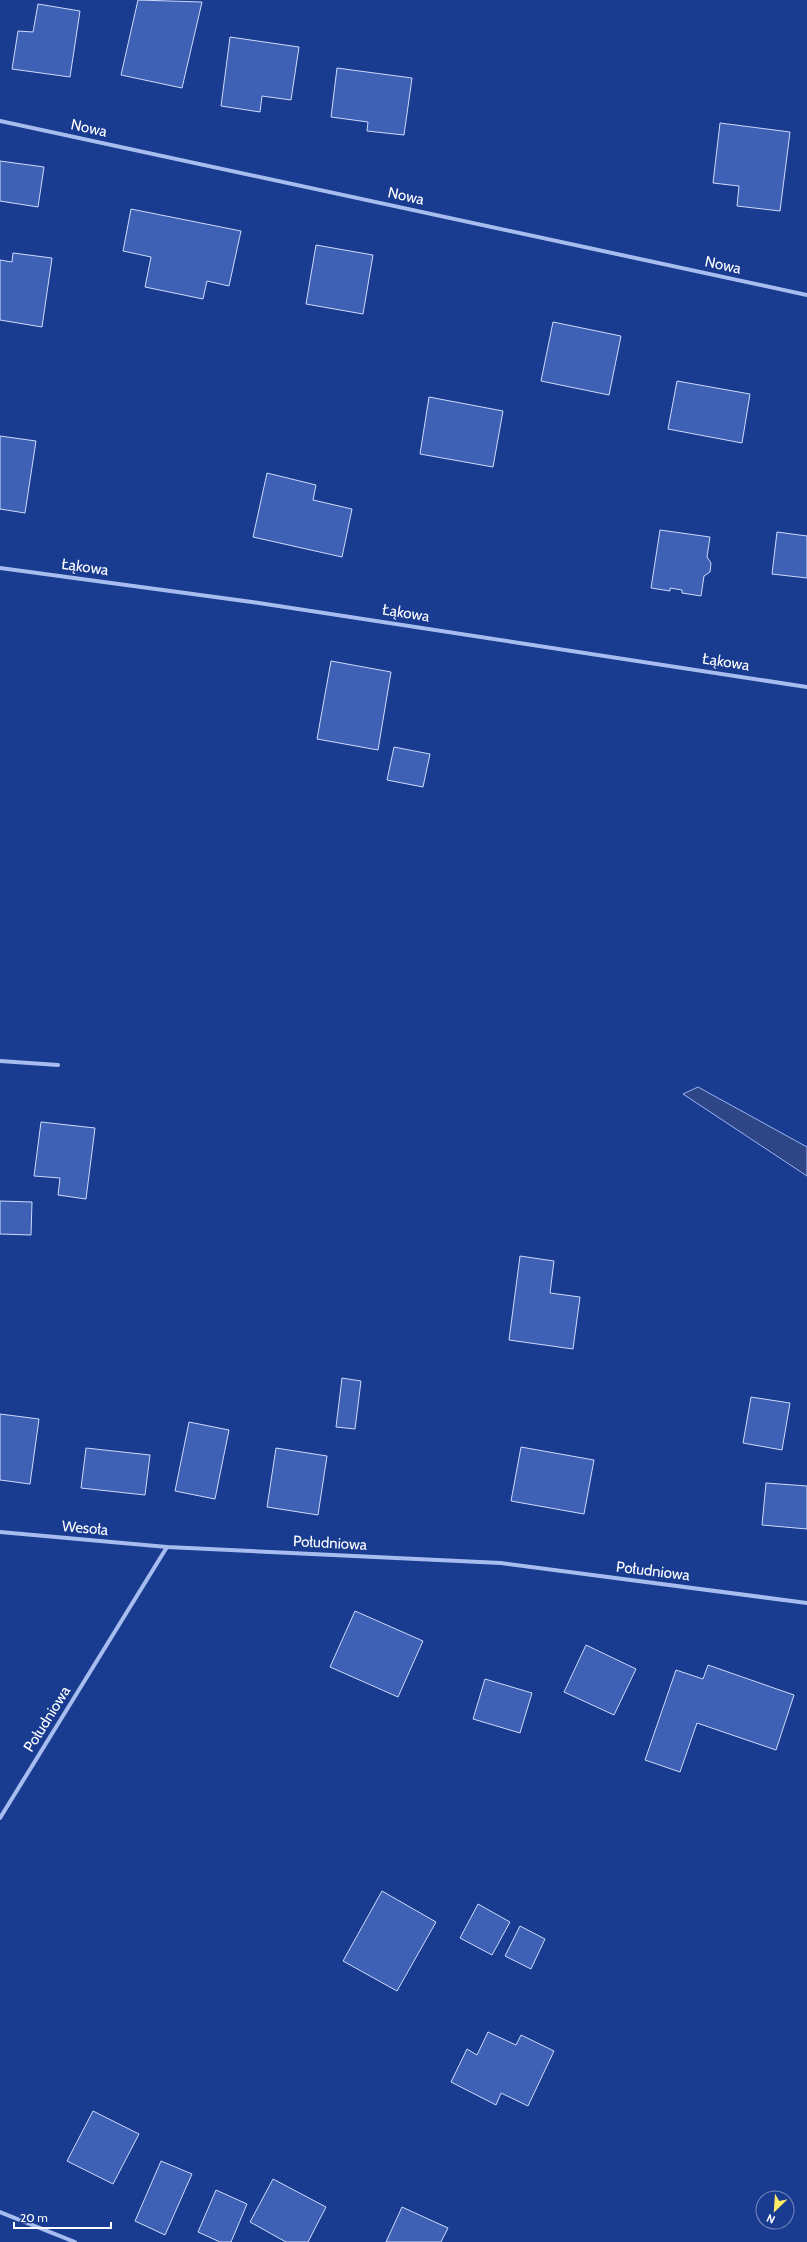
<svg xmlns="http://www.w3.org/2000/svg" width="807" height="2242" viewBox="0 0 807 2242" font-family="Cabin,sans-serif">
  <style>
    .water { fill: #2e4686; stroke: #9ab5f1 }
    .building { fill: #3e61b6; stroke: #cedbfb }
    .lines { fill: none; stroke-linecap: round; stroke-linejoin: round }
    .minor { stroke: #a8bdef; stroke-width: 4 }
    .labels { text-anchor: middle; stroke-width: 3.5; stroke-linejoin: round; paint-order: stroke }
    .street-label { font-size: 15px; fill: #fff; stroke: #193b90 }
  </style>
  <rect width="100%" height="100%" fill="#193b90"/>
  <polygon class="water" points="698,1087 807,1147 807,1176 683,1094"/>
  <g class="building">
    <polygon points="138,0 202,2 182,88 121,75"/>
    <polygon points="38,4 80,11 70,77 12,69 18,31 33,32"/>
    <polygon points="230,37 299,47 291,100 262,96 260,112 221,106"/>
    <polygon points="337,68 412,78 404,135 367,131 368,122 331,117"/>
    <polygon points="720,123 790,132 780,211 737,206 739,186 713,183"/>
    <polygon points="0,161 44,167 38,207 0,201"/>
    <polygon points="131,209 241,231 229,286 207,281 203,299 145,287 151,257 123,251"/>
    <polygon points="316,245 373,255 363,314 306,304"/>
    <polygon points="13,253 52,258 42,327 0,320 0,260 12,262"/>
    <polygon points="553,322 621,336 609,395 541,381"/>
    <polygon points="677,381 750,394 742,443 668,429"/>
    <polygon points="429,397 503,411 493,467 420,454"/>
    <polygon points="0,436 36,441 25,513 0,509"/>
    <polygon points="267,473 316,485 313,500 352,509 342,557 253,537"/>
    <polygon points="660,530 710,537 707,557 711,563 710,572 704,576 701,596 682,593 682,590 670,588 670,591 651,588"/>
    <polygon points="777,532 807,536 807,578 772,574"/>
    <polygon points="331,661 391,672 378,750 317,739"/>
    <polygon points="394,747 430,754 423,787 387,780"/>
    <polygon points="41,1122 95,1128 86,1199 58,1195 60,1178 34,1176"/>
    <polygon points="0,1201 32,1202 31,1235 0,1234"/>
    <polygon points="520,1256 554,1261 550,1293 580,1297 573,1349 509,1340"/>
    <polygon points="342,1378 361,1381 355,1429 336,1427"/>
    <polygon points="751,1397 790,1403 782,1450 743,1443"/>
    <polygon points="0,1414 39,1419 30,1484 0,1480"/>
    <polygon points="189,1422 229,1430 215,1499 175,1491"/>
    <polygon points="521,1447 594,1460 584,1514 511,1501"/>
    <polygon points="86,1448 150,1455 145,1495 81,1488"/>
    <polygon points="276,1448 327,1456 318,1515 267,1507"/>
    <polygon points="766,1483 807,1486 807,1529 762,1525"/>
    <polygon points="355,1611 423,1641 398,1697 330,1667"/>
    <polygon points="586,1645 636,1669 614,1715 564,1692"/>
    <polygon points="708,1665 794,1695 776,1750 697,1723 680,1772 645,1760 676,1670 703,1679"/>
    <polygon points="485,1679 532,1693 520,1733 473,1719"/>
    <polygon points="382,1891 436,1922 397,1991 343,1961"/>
    <polygon points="478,1904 510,1922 492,1955 460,1938"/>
    <polygon points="520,1926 545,1939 531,1969 505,1956"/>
    <polygon points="488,2032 516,2045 521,2035 554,2051 528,2106 501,2093 496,2105 451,2082 467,2049 477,2055"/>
    <polygon points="93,2111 139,2134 113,2184 67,2161"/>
    <polygon points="161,2161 192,2174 165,2235 135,2221"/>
    <polygon points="273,2179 326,2207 308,2242 286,2242 250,2222"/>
    <polygon points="216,2190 247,2204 231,2242 220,2242 198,2232"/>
    <polygon points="402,2207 448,2228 441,2242 386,2242"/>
  </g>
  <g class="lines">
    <g class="minor">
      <polyline points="0,121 807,295"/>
      <polyline points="0,568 252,602 807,687"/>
      <polyline points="0,1061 58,1065"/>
      <polyline points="0,1532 167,1547 501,1563 807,1603"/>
      <polyline points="0,1818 167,1547"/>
      <polyline points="0,2212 75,2242"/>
    </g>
  </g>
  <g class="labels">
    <g class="street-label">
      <text transform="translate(89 128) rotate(12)" y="5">Nowa</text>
      <text transform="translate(406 196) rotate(12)" y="5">Nowa</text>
      <text transform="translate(723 265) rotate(12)" y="5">Nowa</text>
      <text transform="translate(85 567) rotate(8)" y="5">Łąkowa</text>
      <text transform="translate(406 613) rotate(9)" y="5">Łąkowa</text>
      <text transform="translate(726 662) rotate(9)" y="5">Łąkowa</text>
      <text transform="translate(85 1528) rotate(5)" y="5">Wesoła</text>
      <text transform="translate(330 1543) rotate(3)" y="5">Południowa</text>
      <text transform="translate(653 1571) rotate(7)" y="5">Południowa</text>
      <text transform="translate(47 1719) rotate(-58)" y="5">Południowa</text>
    </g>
  </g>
  <g transform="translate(775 2210) rotate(205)"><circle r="19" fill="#193b90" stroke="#7589bc"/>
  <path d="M0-3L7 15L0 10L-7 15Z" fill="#ffeb66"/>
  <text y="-6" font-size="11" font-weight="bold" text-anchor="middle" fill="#ffffff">N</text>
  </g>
  <path d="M14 2222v6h97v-6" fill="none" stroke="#ffffff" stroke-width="2"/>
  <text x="20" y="2222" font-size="12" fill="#ffffff" stroke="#193b90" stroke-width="3" paint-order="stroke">20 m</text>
</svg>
